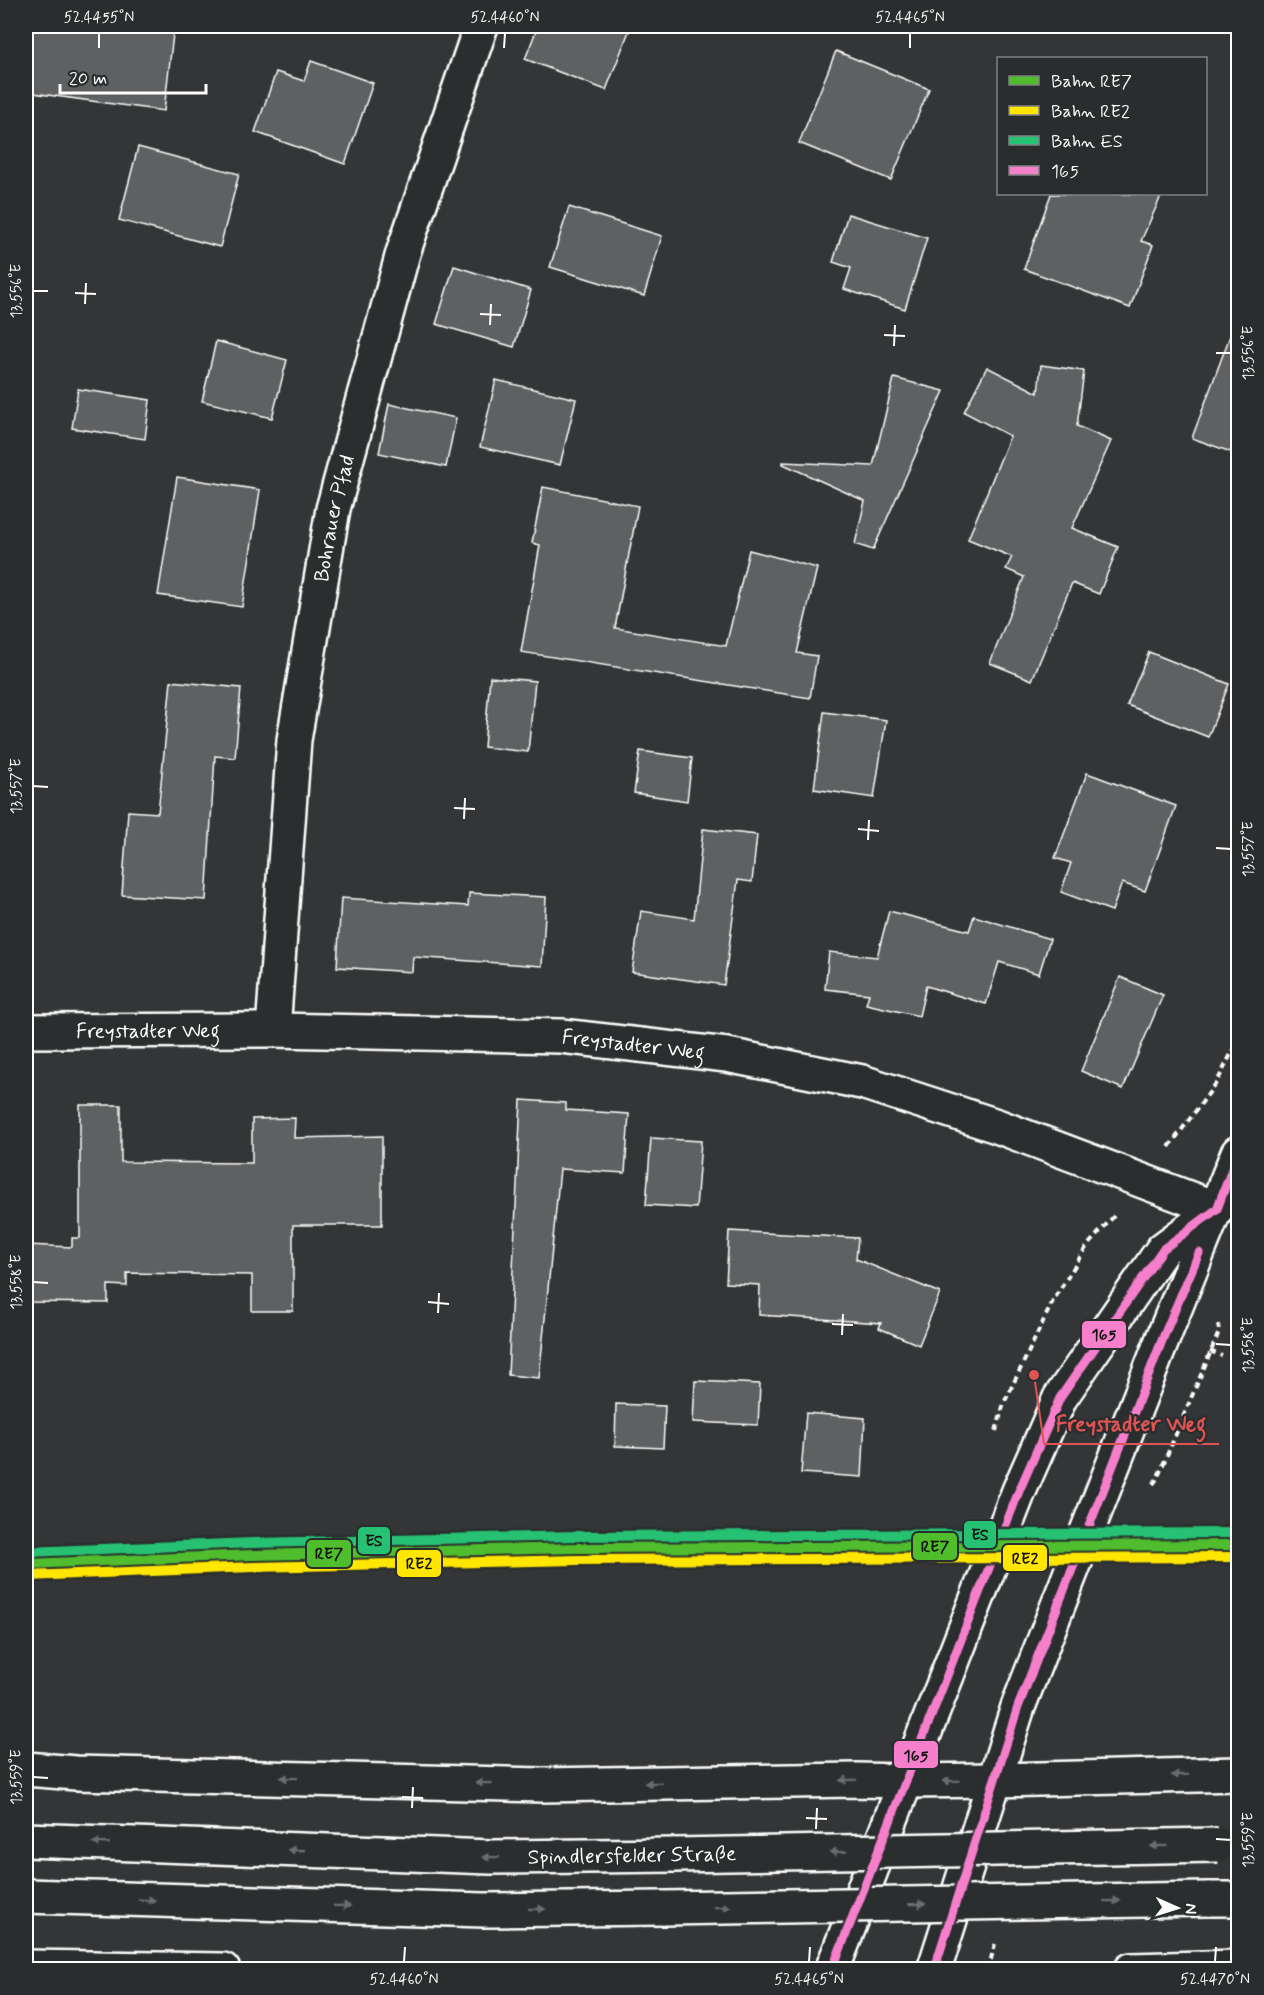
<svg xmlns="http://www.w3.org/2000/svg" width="1264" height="1995" viewBox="0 0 1264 1995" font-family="Mynerve,sans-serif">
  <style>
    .building { fill: #5f6162; stroke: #fff; stroke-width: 1.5 }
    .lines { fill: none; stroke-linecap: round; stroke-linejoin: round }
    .minor-casing { stroke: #fff; stroke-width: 38 }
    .secondary-casing { stroke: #fff; stroke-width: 38 }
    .trunk-casing { stroke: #fff; stroke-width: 38 }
    .path { stroke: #fff; stroke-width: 4; stroke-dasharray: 6 4.5; stroke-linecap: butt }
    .minor { stroke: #2a2d2e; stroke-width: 33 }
    .secondary { stroke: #2a2d2e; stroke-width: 33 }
    .trunk { stroke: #2a2d2e; stroke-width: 33 }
    .trunk-bridge-casing { stroke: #fff; stroke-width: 38; stroke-linecap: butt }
    .trunk-bridge { stroke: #2a2d2e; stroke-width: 33 }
    .bus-1-casing { stroke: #2a2d2e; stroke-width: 14 }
    .bus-1 { stroke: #f67fcc; stroke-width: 9 }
    .rail-1-casing { stroke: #2a2d2e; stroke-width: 15 }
    .rail-2-casing { stroke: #2a2d2e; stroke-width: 15 }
    .rail-3-casing { stroke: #2a2d2e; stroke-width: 15 }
    .rail-1 { stroke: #50bd2d; stroke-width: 10 }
    .rail-2 { stroke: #ffe600; stroke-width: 10 }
    .rail-3 { stroke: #26c172; stroke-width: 10 }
    .oneway { fill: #6a6c6d }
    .ticks { fill: none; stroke: #fff; stroke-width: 2 }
    .labels { text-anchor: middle; stroke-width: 4.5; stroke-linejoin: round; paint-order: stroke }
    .street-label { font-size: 21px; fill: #fff; stroke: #2a2d2e }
    .leader { fill: none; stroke: #de5353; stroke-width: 2 }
    .callout-dot { fill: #de5353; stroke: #2a2d2e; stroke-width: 2 }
    .callout-label { font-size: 22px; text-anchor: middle; font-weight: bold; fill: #de5353; stroke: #2a2d2e; stroke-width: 4.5; stroke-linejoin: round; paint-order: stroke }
    .line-badge { stroke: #2a2d2e; stroke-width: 2 }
    .pale-badge-label { font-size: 16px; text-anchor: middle; font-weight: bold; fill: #111 }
    .neatline { fill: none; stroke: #fff; stroke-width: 2 }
    .ticks-label { font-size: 15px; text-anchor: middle; fill: #fff }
  </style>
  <rect width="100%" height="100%" fill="#333536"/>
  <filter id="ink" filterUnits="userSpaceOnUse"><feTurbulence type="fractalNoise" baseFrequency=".0167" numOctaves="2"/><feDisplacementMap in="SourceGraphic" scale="12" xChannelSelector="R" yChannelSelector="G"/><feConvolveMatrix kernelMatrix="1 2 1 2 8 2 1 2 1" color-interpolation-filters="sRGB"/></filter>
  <g filter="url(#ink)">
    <g class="building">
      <polygon points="26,26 174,26 164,111 26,92"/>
      <polygon points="538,26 631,26 606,90 525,59"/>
      <polygon points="836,51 929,89 891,180 799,143"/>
      <polygon points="311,61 373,83 345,164 255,132 276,72 304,81"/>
      <polygon points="138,147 239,174 220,247 119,220"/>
      <polygon points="1051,194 1162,194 1141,241 1153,245 1130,308 1024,269"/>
      <polygon points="569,207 662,236 644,296 550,267"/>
      <polygon points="848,214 927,238 905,309 844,289 851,268 833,262"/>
      <polygon points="454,266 531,290 514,347 436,324"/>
      <polygon points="1234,325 1239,326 1239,455 1192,438"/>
      <polygon points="216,341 287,360 272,418 202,401"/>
      <polygon points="1041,365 1084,371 1077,426 1111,441 1072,528 1118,547 1099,594 1072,583 1032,680 990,663 1024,577 1006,569 1012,557 968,539 1010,436 964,412 987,367 1038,393"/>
      <polygon points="894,378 944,391 873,550 855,544 865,501 783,464 783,462 873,466"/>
      <polygon points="496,380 576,399 560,465 480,447"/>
      <polygon points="78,389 150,400 145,439 72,428"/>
      <polygon points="389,404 456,418 446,467 379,453"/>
      <polygon points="177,477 260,490 242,607 158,595"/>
      <polygon points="543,487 638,506 615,628 726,646 749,550 817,568 797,653 817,656 810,698 521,652 540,545 532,543"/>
      <polygon points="1149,652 1229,684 1208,737 1127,705"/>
      <polygon points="490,677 535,681 528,752 484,747"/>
      <polygon points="171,681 241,688 235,758 215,756 206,900 122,895 128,811 158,813"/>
      <polygon points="824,712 886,720 874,798 814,789"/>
      <polygon points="640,751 692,758 687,801 634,793"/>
      <polygon points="1087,773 1176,806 1145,891 1122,883 1112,911 1061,892 1071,863 1055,858"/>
      <polygon points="703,829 757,835 752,882 738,880 724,985 632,972 641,911 694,919"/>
      <polygon points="469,893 546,897 542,966 413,957 412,972 337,967 341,898 468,906"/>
      <polygon points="889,911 969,931 974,916 1050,939 1039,974 999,962 986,1004 926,986 919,1016 866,1004 869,994 825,989 829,952 877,957"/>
      <polygon points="1120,977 1163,995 1123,1089 1081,1071"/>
      <polygon points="521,1100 566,1103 566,1110 629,1114 625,1173 560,1169 539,1378 508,1375"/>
      <polygon points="80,1105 121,1105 121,1162 252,1163 252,1119 295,1118 294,1138 382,1136 382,1225 293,1225 293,1311 252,1311 252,1275 127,1273 127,1286 108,1285 108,1303 26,1302 26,1245 72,1247 72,1238 80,1238"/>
      <polygon points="651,1138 701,1141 696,1208 646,1205"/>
      <polygon points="729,1231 858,1238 856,1259 940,1293 919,1345 879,1328 881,1323 759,1315 760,1285 726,1283"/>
      <polygon points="695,1381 760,1384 758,1425 693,1422"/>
      <polygon points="616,1404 665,1406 663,1448 615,1446"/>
      <polygon points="806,1413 865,1418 862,1477 801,1473"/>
    </g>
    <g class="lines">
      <g class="minor-casing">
        <g id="minor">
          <path id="s1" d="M273 1030 294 740 333 509 403 253 481 26"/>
          <path id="s2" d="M26 1031 273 1030 561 1036 727 1055 862 1082 997 1126 1217 1209"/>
        </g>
      </g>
      <g class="secondary-casing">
        <g id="secondary">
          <polyline points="906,1781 996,1780"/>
          <polyline points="832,1970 1019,1491 1060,1398 1163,1249 1216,1210"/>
          <polyline points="934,1970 1018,1707 1165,1333 1238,1153"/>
        </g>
      </g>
      <g class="trunk-casing">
        <g id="trunk">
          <polyline points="26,1769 76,1773 542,1785 857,1780 906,1781"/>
          <polyline points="996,1780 1238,1774"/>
          <polyline points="26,1840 491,1857 675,1855"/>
          <polyline points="26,1896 484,1910 664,1908"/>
          <polyline points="1208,1899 1238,1899"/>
          <polyline points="26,1967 223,1970"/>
          <polyline points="1131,1970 1238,1967"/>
        </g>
      </g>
      <g class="path">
        <polyline points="1169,1147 1217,1082 1238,1040"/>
        <polyline points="1210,1351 1222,1356"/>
        <polyline points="996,1431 1004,1403 1053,1301 1087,1246 1114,1216"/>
        <polyline points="1153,1484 1157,1479 1219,1332 1218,1320"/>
        <polyline points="988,1970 995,1944"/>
      </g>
      <use href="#minor" class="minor"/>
      <use href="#secondary" class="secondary"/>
      <use href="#trunk" class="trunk"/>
      <g class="trunk-bridge-casing">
        <g id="trunk-bridge">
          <polyline points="675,1855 1218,1845"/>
          <polyline points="664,1908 1208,1899"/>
        </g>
      </g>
      <use href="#trunk-bridge" class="trunk-bridge"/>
      <g class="bus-1-casing">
        <g id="bus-1">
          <polyline points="832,1970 1019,1491 1060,1398 1163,1249 1217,1209 1238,1153"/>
          <polyline points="934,1970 1018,1707 1165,1333 1199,1253"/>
        </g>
      </g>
      <use href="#bus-1" class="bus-1"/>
      <g class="rail-1-casing">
        <polyline id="rail-1" points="26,1564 253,1555 577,1548 1238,1545"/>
      </g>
      <g class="rail-2-casing">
        <polyline id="rail-2" points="26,1576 253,1567 577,1560 1238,1557"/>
      </g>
      <g class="rail-3-casing">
        <polyline id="rail-3" points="26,1552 253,1543 577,1536 1238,1533"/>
      </g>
      <use href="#rail-1" class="rail-1"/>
      <use href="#rail-2" class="rail-2"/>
      <use href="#rail-3" class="rail-3"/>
    </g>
    <defs><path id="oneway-solid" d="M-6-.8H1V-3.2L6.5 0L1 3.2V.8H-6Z" transform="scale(1.5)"/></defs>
    <g class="oneway">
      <use href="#oneway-solid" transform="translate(1180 1775) rotate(179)"/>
      <use href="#oneway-solid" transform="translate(289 1778) rotate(-179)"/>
      <use href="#oneway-solid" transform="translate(848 1780) rotate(179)"/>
      <use href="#oneway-solid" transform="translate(951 1781) rotate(179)"/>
      <use href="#oneway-solid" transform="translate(484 1783) rotate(-179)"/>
      <use href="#oneway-solid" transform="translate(653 1783) rotate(179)"/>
      <use href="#oneway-solid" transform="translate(101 1843) rotate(-178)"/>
      <use href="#oneway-solid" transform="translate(1159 1846) rotate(179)"/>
      <use href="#oneway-solid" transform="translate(296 1850) rotate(-178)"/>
      <use href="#oneway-solid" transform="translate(838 1852) rotate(179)"/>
      <use href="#oneway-solid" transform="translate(491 1857) rotate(-179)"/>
      <use href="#oneway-solid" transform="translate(147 1900) rotate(2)"/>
      <use href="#oneway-solid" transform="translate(1112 1901) rotate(-1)"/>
      <use href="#oneway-solid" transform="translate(917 1904) rotate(-1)"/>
      <use href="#oneway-solid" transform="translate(342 1906) rotate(2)"/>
      <use href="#oneway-solid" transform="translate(722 1907) rotate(-1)"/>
      <use href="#oneway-solid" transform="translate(537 1909)"/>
    </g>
  </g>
  <path class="ticks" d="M99 48V33M504 48 505 33M910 48V33M33 291H48M75 293 96 294M85 304 86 283M480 314 501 315M490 325 491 304M884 335 905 336M894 346 895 325M1216 353H1231M33 786 48 787M454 808 475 809M464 819 465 798M858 829 879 831M868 840 869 820M1216 848 1231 849M33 1282 48 1283M428 1302 449 1304M438 1313 439 1293M832 1324 853 1325M842 1335 843 1314M1216 1344 1231 1345M33 1777 48 1778M402 1797 423 1798M412 1808 413 1787M806 1818 827 1819M816 1829 817 1808M1216 1839 1231 1840M404 1962 405 1947M809 1962 810 1947M1215 1962 1216 1947"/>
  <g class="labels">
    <g class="street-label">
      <text dy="7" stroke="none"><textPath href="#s1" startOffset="516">Bohrauer Pfad</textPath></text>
      <text dy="7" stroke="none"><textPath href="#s2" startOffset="122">Freystadter Weg</textPath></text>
      <text dy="7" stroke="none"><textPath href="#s2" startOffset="608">Freystadter Weg</textPath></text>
      <text transform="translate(632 1855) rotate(-1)" y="7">Spindlersfelder Straße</text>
    </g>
  </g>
  <path class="leader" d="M1034 1375L1044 1444H1219"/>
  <circle class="callout-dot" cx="1034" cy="1375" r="6"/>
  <g class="callout-label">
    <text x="1131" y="1431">Freystadter Weg</text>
  </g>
  <g class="line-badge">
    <rect x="1081" y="1320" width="46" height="29" rx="6" fill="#f67fcc"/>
    <rect x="963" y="1520" width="34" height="29" rx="6" fill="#26c172"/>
    <rect x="357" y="1526" width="34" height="29" rx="6" fill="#26c172"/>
    <rect x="912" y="1532" width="46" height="29" rx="6" fill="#50bd2d"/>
    <rect x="306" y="1539" width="46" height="29" rx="6" fill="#50bd2d"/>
    <rect x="1002" y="1544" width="46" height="28" rx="6" fill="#ffe600"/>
    <rect x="396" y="1549" width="46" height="29" rx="6" fill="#ffe600"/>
    <rect x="893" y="1740" width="46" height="29" rx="6" fill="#f67fcc"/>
  </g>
  <g class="pale-badge-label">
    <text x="1104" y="1340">165</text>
    <text x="980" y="1540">ES</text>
    <text x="374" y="1546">ES</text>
    <text x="935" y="1552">RE7</text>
    <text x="329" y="1559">RE7</text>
    <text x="1025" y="1564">RE2</text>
    <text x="419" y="1569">RE2</text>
    <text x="916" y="1761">165</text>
  </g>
  <rect width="1264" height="1995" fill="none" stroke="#2a2d2e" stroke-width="66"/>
  <rect x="997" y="57" width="210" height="138" fill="#2a2d2e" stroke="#7f8182" stroke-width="1.5"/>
  <rect x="1009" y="76" width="30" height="9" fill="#50bd2d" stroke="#7f8182" stroke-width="1.5"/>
  <text x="1051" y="87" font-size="18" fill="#ffffff">Bahn RE7</text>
  <rect x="1009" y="106" width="30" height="9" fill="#ffe600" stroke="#7f8182" stroke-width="1.5"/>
  <text x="1051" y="117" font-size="18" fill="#ffffff">Bahn RE2</text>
  <rect x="1009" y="136" width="30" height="9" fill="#26c172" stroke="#7f8182" stroke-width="1.5"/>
  <text x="1051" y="147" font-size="18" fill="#ffffff">Bahn ES</text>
  <rect x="1009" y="166" width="30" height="9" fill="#f67fcc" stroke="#7f8182" stroke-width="1.5"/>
  <text x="1051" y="177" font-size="18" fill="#ffffff">165</text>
  <g transform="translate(1177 1908) rotate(93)" stroke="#2a2d2e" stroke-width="4.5" paint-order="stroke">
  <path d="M0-4.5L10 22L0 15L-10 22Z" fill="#ffffff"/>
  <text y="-9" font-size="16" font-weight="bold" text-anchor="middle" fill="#ffffff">N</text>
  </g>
  <path d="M60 84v9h146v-9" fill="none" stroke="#ffffff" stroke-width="3"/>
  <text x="69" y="84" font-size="18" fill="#ffffff" stroke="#2a2d2e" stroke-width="4.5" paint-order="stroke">20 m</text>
  <rect x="33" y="33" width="1198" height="1929" class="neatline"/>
  <g class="ticks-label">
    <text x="99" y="22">52.4455°N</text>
    <text x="505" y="22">52.4460°N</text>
    <text x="910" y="22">52.4465°N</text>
    <text transform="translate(16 291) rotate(-90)" y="5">13.556°E</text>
    <text transform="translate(1248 353) rotate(-90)" y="5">13.556°E</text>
    <text transform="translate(16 786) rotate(-90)" y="5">13.557°E</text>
    <text transform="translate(1248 849) rotate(-90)" y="5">13.557°E</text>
    <text transform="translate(16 1282) rotate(-90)" y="5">13.558°E</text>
    <text transform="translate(1248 1345) rotate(-90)" y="5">13.558°E</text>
    <text transform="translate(16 1777) rotate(-90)" y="5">13.559°E</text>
    <text transform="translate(1248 1840) rotate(-90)" y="5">13.559°E</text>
    <text x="404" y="1984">52.4460°N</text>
    <text x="809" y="1984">52.4465°N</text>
    <text x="1215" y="1984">52.4470°N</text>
  </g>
</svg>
